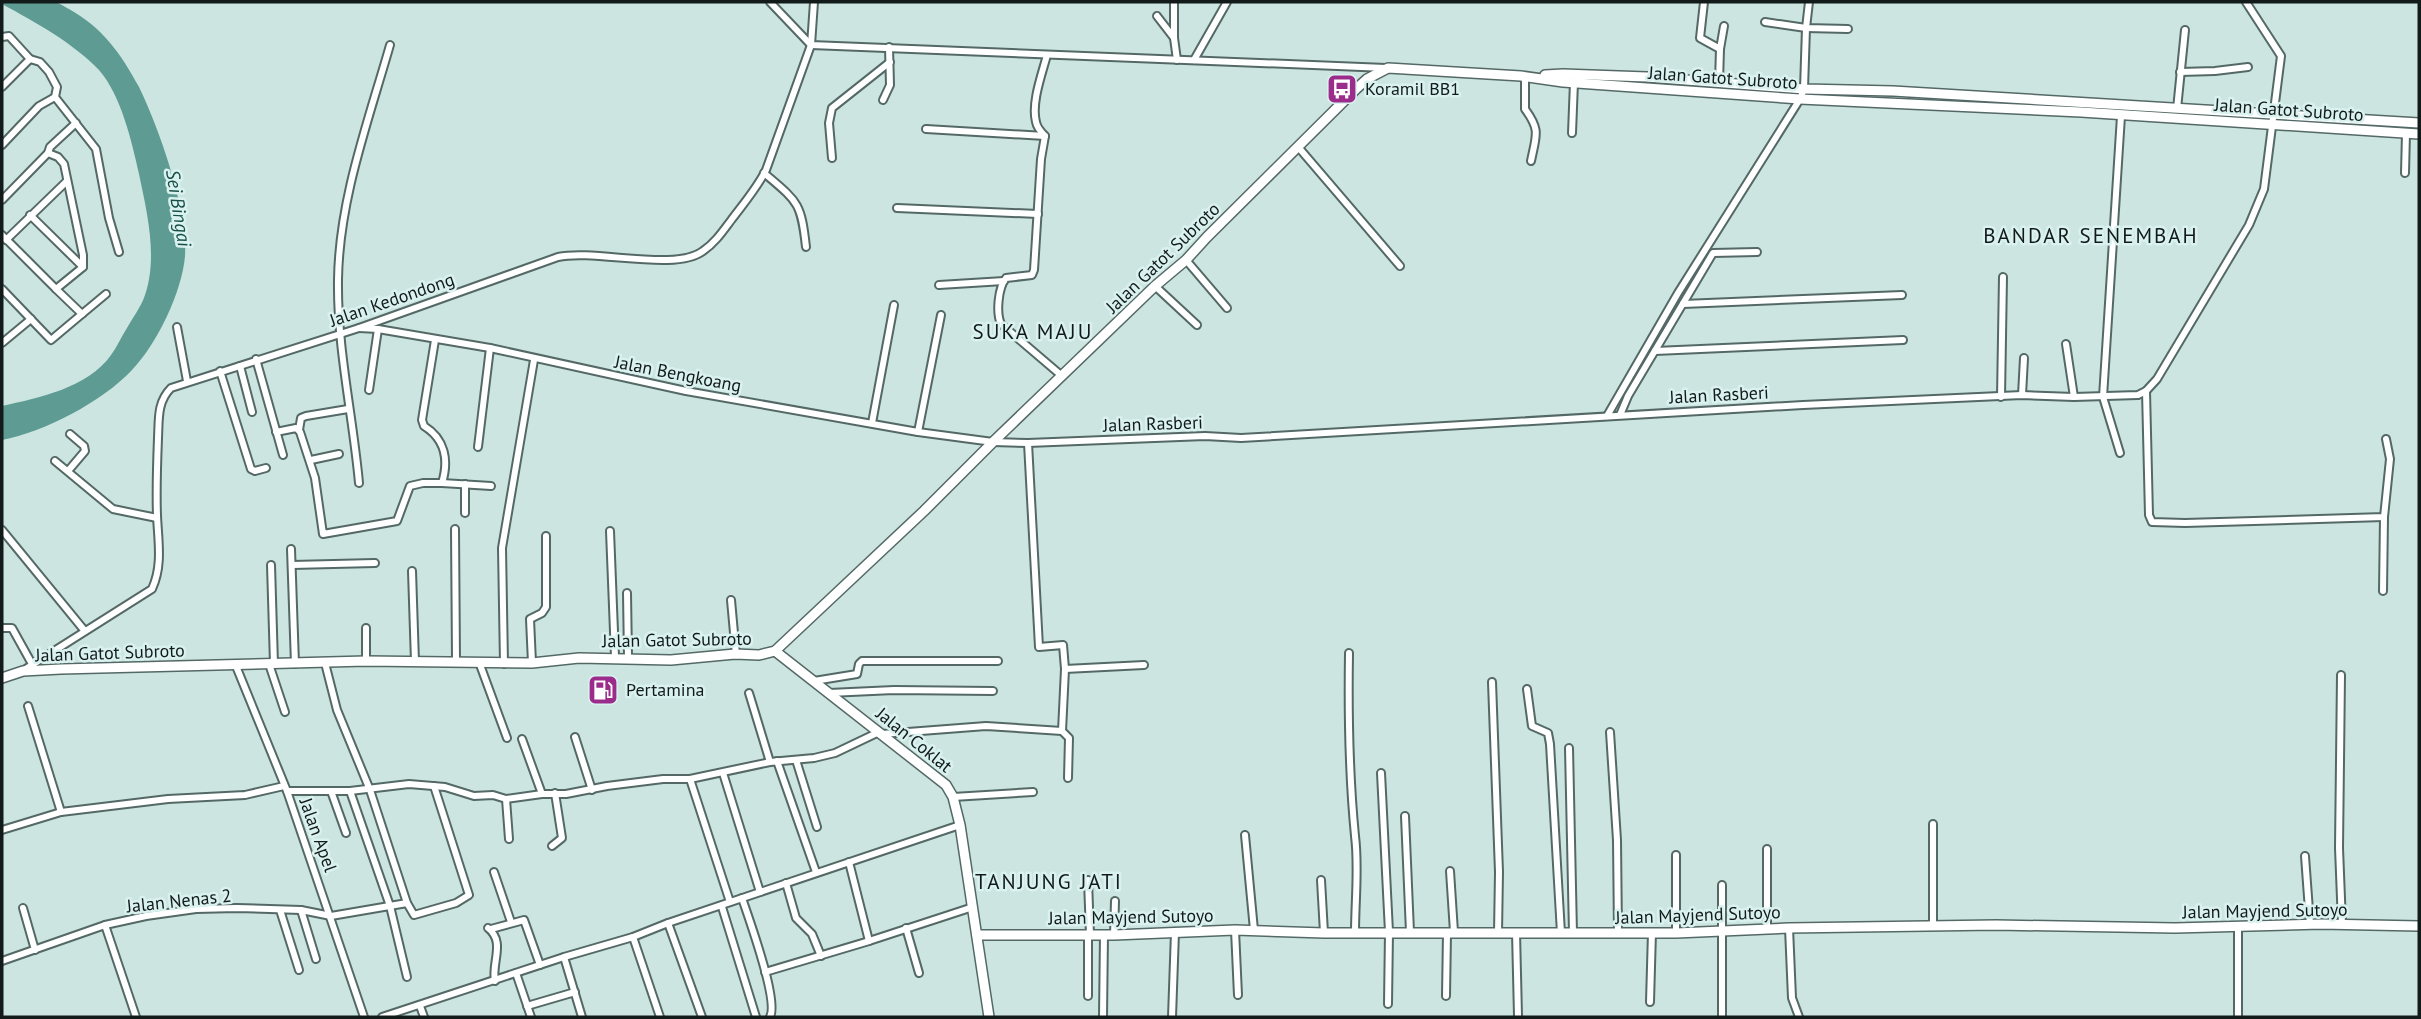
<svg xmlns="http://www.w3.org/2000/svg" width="2421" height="1019" viewBox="0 0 2421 1019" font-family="'PT Sans',sans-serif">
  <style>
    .water { fill: #5d9b93 }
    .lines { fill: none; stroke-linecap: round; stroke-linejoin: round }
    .street-casing { stroke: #546966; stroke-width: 10 }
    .secondary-casing { stroke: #546966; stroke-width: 12 }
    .street { stroke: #fff; stroke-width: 6 }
    .secondary { stroke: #fff; stroke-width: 9 }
    .labels { text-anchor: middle; stroke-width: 5; stroke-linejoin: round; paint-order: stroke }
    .street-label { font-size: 18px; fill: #131b1a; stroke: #daf2ef }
    .poi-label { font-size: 18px; fill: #131b1a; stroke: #daf2ef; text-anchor: start }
    .water-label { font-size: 19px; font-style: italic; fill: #174e48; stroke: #daf2ef }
    .quarter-label { font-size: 21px; letter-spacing: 2px; fill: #131b1a; stroke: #daf2ef }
  </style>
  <rect width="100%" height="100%" fill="#cde5e1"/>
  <path class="water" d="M2 2C17 2 41 0 55 2 60 3 65 7 69 9 103 28 121 54 139 87 159 128 188 210 185 256 182 292 157 344 132 370 102 402 44 432 2 440V406C38 398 88 388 111 355 117 347 121 337 127 328 133 317 141 307 145 295 158 257 147 212 139 174 132 142 121 95 99 70 72 42 35 22 2 4Z"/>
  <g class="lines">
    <g class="street-casing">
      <g id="street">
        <polyline points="770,2 811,45 1386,68"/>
        <polyline points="1174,2 1174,38 1177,60"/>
        <polyline points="1704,2 1700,38 1720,49 1719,82"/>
        <polyline points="1157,16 1174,38"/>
        <polyline points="1765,22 1806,28 1848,29"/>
        <polyline points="2,37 9,36 30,59 40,62 49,72 57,87 55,97 96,149 109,218 119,252"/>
        <polyline points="1720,49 1724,26"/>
        <path d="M1047 55C1042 74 1031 103 1036 122 1037 128 1041 132 1045 136L1041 159 1034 270 1032 275 1006 278C998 288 996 313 1001 324L1062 376"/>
        <polyline points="1194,60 1227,2"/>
        <polyline points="2180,72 2215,71 2248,67"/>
        <path d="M1525 76V109C1541 131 1536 135 1531 161"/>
        <polyline points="2,87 30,59"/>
        <polyline points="883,100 890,85 889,47"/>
        <polyline points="2177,109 2185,30"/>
        <polyline points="926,129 1045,136"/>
        <polyline points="1572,133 1574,82"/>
        <polyline points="2,145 39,106 55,97"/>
        <polyline points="1299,148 1400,266"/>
        <polyline points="832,158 829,123 832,108 890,62"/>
        <path d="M764 173C798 202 801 202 806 247"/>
        <polyline points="2405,173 2406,133"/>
        <polyline points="2,200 48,153 50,147 76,123"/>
        <polyline points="897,208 1038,214"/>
        <polyline points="30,215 83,267"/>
        <polyline points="2,235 56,289"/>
        <polyline points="6,240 67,181"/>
        <polyline points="1186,260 1227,308"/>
        <polyline points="939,285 1004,281"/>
        <polyline points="1155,286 1197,325"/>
        <polyline points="2,289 51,340 82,314 56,289 83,267 83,255 64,164 58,157 48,153"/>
        <polyline points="1683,304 1902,295"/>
        <polyline points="82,314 106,294"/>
        <polyline points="177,327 187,381"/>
        <polyline points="359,328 378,329 490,348 686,391 918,432 993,442 1028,443 1205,436 1241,438 1803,405 2022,395 2074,397 2138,395 2146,391 2157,379 2249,225 2264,189 2281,56 2246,2"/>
        <polyline points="2,343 31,319"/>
        <polyline points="2066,344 2074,397"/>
        <polyline points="1655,351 1903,340"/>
        <polyline points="256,359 283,455"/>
        <polyline points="240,366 252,412"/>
        <polyline points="220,371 251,469 255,471 266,468"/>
        <polyline points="369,390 378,329"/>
        <polyline points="2146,391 2149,515 2152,522 2185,523 2384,517 2390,459 2386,439"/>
        <polyline points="2022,395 2024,358"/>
        <polyline points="2001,397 2003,277"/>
        <polyline points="1620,415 1628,396 1713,253 1757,252"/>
        <polyline points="1607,416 1678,293 1800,99 1804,89 1806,28 1809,2"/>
        <polyline points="872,423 894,305"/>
        <polyline points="299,430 301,418 306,416 348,409"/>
        <path d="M276 432 296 428 300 432 315 478 323 534 397 521 410 486 423 483H442C449 460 445 439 424 426L422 420 435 340"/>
        <polyline points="918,432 941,315"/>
        <polyline points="1028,443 1039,647 1063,645 1065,669 1062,731"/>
        <polyline points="478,447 490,348"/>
        <polyline points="2120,453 2103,397 2121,116"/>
        <polyline points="311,460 339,454"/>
        <polyline points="55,461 113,509 157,518"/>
        <polyline points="68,471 85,451 84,446 70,434"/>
        <path d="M359 483C353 416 337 349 338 280 339 200 368 122 390 45"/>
        <polyline points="442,483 491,486"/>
        <polyline points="465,513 465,484"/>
        <polyline points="455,529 456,660"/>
        <polyline points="2,530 84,630"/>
        <polyline points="610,531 615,657"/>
        <polyline points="291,549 295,664"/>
        <polyline points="271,565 274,664"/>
        <polyline points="292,565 375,563"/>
        <polyline points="412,571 415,662"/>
        <polyline points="2383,591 2384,517"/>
        <polyline points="627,593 628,657"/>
        <polyline points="731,600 736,655"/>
        <polyline points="2,628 12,628 32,664"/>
        <polyline points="366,628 366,661"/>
        <path d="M1349 653C1348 714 1349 775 1355 836 1359 867 1355 901 1355 933"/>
        <polyline points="479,662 507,738"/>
        <polyline points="325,663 337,710 370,790 407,903 414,915 456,903 469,895 434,786"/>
        <polyline points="532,663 530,619 542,613 546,607 546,536"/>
        <polyline points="269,664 285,712"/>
        <polyline points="504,664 502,548 534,360"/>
        <polyline points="236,666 287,791 364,1017"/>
        <polyline points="1065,669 1144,665"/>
        <path d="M24 670 152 589C163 565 158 541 157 515 156 489 157 464 158 438 159 419 157 402 171 388L359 328 558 257C596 249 675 272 703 251 715 243 723 231 732 219 744 203 757 188 766 170L811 45 814 2"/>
        <polyline points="2341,675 2339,848 2342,924"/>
        <polyline points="814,681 857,674 859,664 862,661 998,661"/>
        <polyline points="1492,682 1499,872 1498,933"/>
        <polyline points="1527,689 1532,726 1548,733 1550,744 1561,933"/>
        <polyline points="749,693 770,762"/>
        <polyline points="829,693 894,690 993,691"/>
        <polyline points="28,706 61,812"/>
        <polyline points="1610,732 1617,840 1618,933"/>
        <polyline points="882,734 986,726 1062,731 1069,738 1068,778"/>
        <polyline points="575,737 592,790"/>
        <polyline points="522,739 542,794"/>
        <polyline points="1569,748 1573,933"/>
        <polyline points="796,760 817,827"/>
        <polyline points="777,761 816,872"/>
        <polyline points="723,773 760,892"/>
        <polyline points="1381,773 1389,932 1388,1004"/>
        <polyline points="690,779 730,902"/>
        <polyline points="287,791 350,791 409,784 445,787 474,796 493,795 506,799 542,794 566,794 607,786 663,779 690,779 770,762 814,758 835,753 879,732"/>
        <polyline points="331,791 346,833"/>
        <polyline points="350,791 390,906 407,977"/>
        <polyline points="953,797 1033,792"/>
        <polyline points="506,799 509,839"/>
        <polyline points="1405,816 1410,932"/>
        <polyline points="2,830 61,812 168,799 245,795 284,786"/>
        <polyline points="1245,835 1254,930"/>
        <polyline points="552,846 562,838 555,793"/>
        <polyline points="1676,855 1676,933"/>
        <polyline points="2305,856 2310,924"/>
        <polyline points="849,862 869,941"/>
        <polyline points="1450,871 1454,932"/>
        <polyline points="494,872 511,922"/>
        <polyline points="1088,880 1090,935"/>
        <polyline points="1321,880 1324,933"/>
        <polyline points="786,883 796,918 812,934 821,956"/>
        <path d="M742 898C749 919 779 1001 770 1017"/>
        <polyline points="722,907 756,1017"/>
        <polyline points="23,908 35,950"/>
        <polyline points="280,910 299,970"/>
        <polyline points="301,910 316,959"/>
        <polyline points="668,923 702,1017"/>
        <polyline points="105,925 136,1017"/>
        <polyline points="1933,926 1933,824"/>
        <path d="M488 928C506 942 491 963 495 981"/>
        <polyline points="906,928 919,973"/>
        <polyline points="1789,928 1792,998 1799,1017"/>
        <polyline points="491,929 524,920 540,965"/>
        <polyline points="1767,929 1767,849"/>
        <polyline points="1235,930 1238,995"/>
        <polyline points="1516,932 1518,1016"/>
        <polyline points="1114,935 1115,901"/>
        <polyline points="633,937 660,1017"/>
        <polyline points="564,957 582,1017"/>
        <polyline points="2,961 105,925 146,916 196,909 237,908 301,910 331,916 407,903"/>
        <polyline points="765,972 869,941 973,907"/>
        <polyline points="516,973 531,1017"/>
        <polyline points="1088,996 1088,934"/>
        <polyline points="1446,996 1447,933"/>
        <polyline points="1650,1002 1652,932"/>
        <polyline points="420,1006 424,1017"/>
        <polyline points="527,1006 575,992"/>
        <polyline points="382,1017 564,957 633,937 668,923 960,825"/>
        <polyline points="1103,1017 1104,934"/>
        <polyline points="1172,1017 1175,932"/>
        <polyline points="1722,1017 1722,885"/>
        <polyline points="2238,1017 2238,926"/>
      </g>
    </g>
    <g class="secondary-casing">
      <g id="secondary">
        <polyline points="1545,75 1563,74 1647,77 1804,89 1893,91 2419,123"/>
        <polyline points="775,651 946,785 953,797 960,825 989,1017"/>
        <polyline points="2,678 23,671 61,669 366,661 532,663 579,658 671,660 735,654 759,655 775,651 924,511 993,442 1155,286 1186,260 1207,237 1356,89 1367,79 1388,68 1521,76 1563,82 1800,99 2081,112 2419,134"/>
        <polyline points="977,935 1114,935 1235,930 1324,933 1676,933 1789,928 1996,925 2175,928 2321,924 2419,926"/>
      </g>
    </g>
    <use href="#street" class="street"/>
    <use href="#secondary" class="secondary"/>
  </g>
  <defs>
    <g id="bus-square" transform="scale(1.575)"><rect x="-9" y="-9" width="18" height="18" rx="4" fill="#9b2c8b" stroke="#daf2ef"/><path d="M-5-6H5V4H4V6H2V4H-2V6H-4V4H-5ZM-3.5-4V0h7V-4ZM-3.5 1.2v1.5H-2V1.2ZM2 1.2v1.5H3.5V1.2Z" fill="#fff"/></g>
    <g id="fuel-square" transform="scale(1.575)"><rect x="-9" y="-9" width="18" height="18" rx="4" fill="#9b2c8b" stroke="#daf2ef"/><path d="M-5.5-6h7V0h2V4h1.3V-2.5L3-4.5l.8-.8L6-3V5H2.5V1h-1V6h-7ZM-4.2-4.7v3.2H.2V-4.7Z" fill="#fff"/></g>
  </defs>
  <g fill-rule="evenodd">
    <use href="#bus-square" x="1342" y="89"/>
    <use href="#fuel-square" x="603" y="690"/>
  </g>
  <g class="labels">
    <g class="street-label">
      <text transform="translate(1723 78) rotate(4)" y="6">Jalan Gatot Subroto</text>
      <text transform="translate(2289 110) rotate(4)" y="6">Jalan Gatot Subroto</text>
      <text transform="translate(1163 258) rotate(-44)" y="6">Jalan Gatot Subroto</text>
      <text transform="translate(392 300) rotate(-19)" y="6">Jalan Kedondong</text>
      <text transform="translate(678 374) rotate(11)" y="6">Jalan Bengkoang</text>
      <text transform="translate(1719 395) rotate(-3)" y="6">Jalan Rasberi</text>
      <text transform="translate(1153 424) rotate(-2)" y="6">Jalan Rasberi</text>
      <text transform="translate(677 640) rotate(-1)" y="6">Jalan Gatot Subroto</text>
      <text transform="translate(110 653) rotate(-2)" y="6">Jalan Gatot Subroto</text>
      <text transform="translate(914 740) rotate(39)" y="6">Jalan Coklat</text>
      <text transform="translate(318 835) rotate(70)" y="6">Jalan Apel</text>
      <text transform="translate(179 901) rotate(-6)" y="6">Jalan Nenas 2</text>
      <text transform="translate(2265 911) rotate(-1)" y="6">Jalan Mayjend Sutoyo</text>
      <text transform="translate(1698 915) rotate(-2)" y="6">Jalan Mayjend Sutoyo</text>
      <text transform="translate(1131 917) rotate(-1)" y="6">Jalan Mayjend Sutoyo</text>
    </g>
    <g class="poi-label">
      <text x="1365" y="95">Koramil BB1</text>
      <text x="626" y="696">Pertamina</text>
    </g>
    <g class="water-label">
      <text transform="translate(179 208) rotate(81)" y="7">Sei Bingai</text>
    </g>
    <g class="quarter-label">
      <text x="2091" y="243">BANDAR SENEMBAH</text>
      <text x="1033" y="339">SUKA MAJU</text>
      <text x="1049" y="889">TANJUNG JATI</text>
    </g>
  </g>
  <rect width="2421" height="1019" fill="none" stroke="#131b1a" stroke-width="7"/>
</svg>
